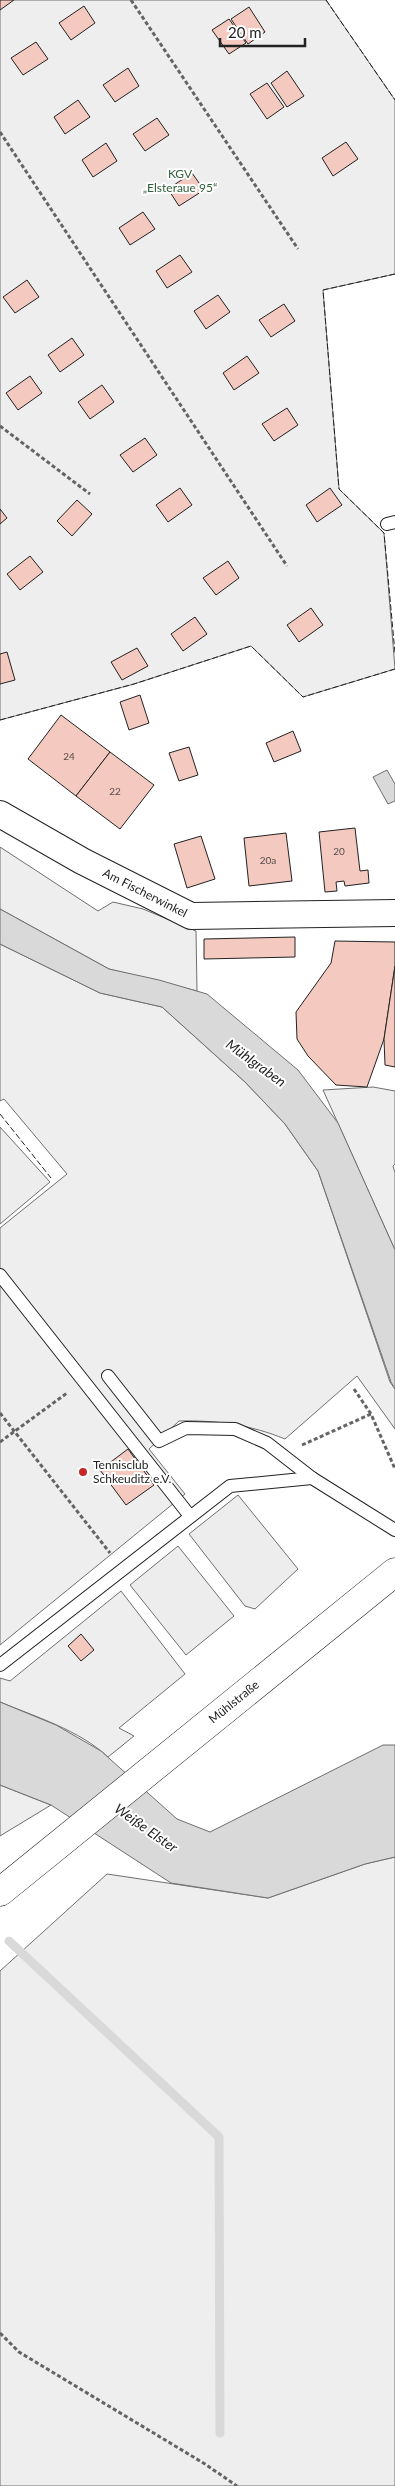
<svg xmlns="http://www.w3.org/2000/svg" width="395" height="2486" viewBox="0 0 395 2486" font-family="Lato,sans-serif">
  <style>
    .green { fill: #eee; stroke: #6f6f6f }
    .parking { fill: #ededed; stroke: #6f6f6f }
    .water { fill: #d9d9d9; stroke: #6f6f6f }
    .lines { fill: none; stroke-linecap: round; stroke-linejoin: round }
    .stream { stroke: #d9d9d9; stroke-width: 9 }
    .building { fill: #f3c9c0; stroke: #222 }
    .service-casing { stroke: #222; stroke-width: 14 }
    .minor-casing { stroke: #222; stroke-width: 28 }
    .tertiary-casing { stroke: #222; stroke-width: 29 }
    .path { stroke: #646464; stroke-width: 3; stroke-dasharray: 4 2.5; stroke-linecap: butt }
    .service { stroke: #fff; stroke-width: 12 }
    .minor { stroke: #fff; stroke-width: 26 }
    .tertiary { stroke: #fff; stroke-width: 28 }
    .fence { stroke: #222; stroke-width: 1; stroke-dasharray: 6 2.5; stroke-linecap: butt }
    .poi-dot { fill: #c62828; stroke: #fff; stroke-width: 2 }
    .labels { text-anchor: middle; stroke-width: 4; stroke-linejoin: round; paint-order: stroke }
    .number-label { font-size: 10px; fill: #564c4a }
    .park-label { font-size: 12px; fill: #2f5e38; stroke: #fff }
    .street-label { font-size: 12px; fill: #222; stroke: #fff }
    .poi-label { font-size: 12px; fill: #222; stroke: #fff; text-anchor: start }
    .water-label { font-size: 14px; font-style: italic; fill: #222; stroke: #fff }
  </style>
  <rect width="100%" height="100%" fill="#fff"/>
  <g class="green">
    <polygon points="0,0 326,0 395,100 395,274 323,290 339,489 384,533 395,669 303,697 251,646 134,684 0,720"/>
    <polygon points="0,847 98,911 113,902 143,909 196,931 197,991 109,969 0,909"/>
    <path d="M0 944 100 993 162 1007 245 1082 285 1124 318 1171 390 1382 395 1389V1429L357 1376 285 1439C251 1425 216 1420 179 1421L149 1449 185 1494 0 1645V1228L67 1174 4 1099 0 1101Z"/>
    <polygon points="373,1087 395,1091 395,1164 393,1166 395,1173 395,1250 323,1090"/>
    <path d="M121 1591 185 1674 119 1728 134 1736 108 1757C79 1730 36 1717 0 1702V1678L10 1681Z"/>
    <polygon points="0,1785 51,1805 0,1836"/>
    <polygon points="395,1857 395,2486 0,2486 0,1971 107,1874 268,1898 365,1864"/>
  </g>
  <g class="parking">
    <polygon points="0,1127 50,1182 0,1224"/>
    <polygon points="238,1495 298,1569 255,1609 245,1606 189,1534"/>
    <polygon points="178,1546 234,1616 186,1655 130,1585"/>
  </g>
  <g class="water">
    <polygon points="387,770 395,784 395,801 388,804 373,777"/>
    <polygon points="0,909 109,969 159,980 207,994 298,1070 338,1123 395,1250 395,1389 391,1382 318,1171 285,1124 245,1082 162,1007 100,993 0,944"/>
    <polygon points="0,1702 56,1725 101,1751 177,1819 210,1832 383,1745 395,1745 395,1857 365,1864 268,1898 171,1883 51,1805 0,1785"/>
  </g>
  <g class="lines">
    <polyline class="stream" points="9,1941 219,2137 220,2433"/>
  </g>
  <g class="building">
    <polygon points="0,0 14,0 0,10"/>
    <polygon points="84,6 95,23 71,40 59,23"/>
    <polygon points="249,7 265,32 248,44 231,19"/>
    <polygon points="229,19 246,43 229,54 212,30"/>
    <polygon points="36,42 48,59 23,75 11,58"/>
    <polygon points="128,68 139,86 115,102 103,85"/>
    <polygon points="287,71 304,96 287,107 271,83"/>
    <polygon points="267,83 284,107 267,119 250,94"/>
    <polygon points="78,100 90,117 65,134 54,117"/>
    <polygon points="157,118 169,135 145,151 133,134"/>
    <polygon points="346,142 358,159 333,176 322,158"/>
    <polygon points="106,143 117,161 93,177 82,160"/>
    <polygon points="192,173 204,190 179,206 168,189"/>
    <polygon points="143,212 155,229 130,245 119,228"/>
    <polygon points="180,255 192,272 167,288 156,271"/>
    <polygon points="27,280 39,297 15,313 3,297"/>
    <polygon points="218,295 230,312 206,329 194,311"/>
    <polygon points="284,304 295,321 271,337 259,320"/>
    <polygon points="72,338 84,355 60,372 48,355"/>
    <polygon points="247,356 259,373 234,390 223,373"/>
    <polygon points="30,376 42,393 18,410 6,393"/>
    <polygon points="102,385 114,402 90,419 78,402"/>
    <polygon points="287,408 298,425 274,441 262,424"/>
    <polygon points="145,438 157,455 133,472 120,455"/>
    <polygon points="180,488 192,505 168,522 156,505"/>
    <polygon points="330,488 342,505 317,522 306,505"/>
    <polygon points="77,500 92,514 72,536 57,521"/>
    <polygon points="0,509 7,518 0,524"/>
    <polygon points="30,556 43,572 20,590 7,574"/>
    <polygon points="228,561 239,578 216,595 203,578"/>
    <polygon points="311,608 323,625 299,642 287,625"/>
    <polygon points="195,617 207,634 183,651 171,634"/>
    <polygon points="137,648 148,666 122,680 111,662"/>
    <polygon points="7,652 15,680 0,684 0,654"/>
    <polygon points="140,695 149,723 129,730 120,702"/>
    <polygon points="61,715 110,752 76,796 28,759"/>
    <polygon points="293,731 301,751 274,762 266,743"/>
    <polygon points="189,747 198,775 179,781 169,753"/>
    <polygon points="110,752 154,785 120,829 76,796"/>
    <polygon points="355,828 360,871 368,870 369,883 345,886 344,881 336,882 337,891 325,892 319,832"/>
    <polygon points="286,833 292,881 249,886 244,838"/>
    <polygon points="201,836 215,879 187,888 174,844"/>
    <polygon points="295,937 295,957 204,959 204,939"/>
    <polygon points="335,941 395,942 395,966 384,1039 367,1087 336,1085 308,1056 297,1039 296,1012 331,963"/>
    <polygon points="395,966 395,1067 385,1065 384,1039"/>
    <polygon points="128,1449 154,1485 126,1505 100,1470"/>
    <polygon points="81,1634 94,1650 81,1661 68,1646"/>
  </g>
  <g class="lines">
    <g class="service-casing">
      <g id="service">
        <polyline points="387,524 395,522"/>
        <polyline points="0,1275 190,1516"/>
        <polyline points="108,1376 159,1441 186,1428 235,1429 267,1443 312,1478"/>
        <polyline points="0,1665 230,1486 312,1478 395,1530"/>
      </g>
    </g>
    <g class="minor-casing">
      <polyline id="minor" points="0,814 82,861 191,916 395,913"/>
    </g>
    <g class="tertiary-casing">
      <polyline id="tertiary" points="0,1892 395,1572"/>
    </g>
    <g class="path">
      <polyline points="131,0 298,249"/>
      <polyline points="0,132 287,566"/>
      <polyline points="0,426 90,494"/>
      <polyline points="354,1389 371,1414"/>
      <polyline points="0,1413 110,1553"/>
      <polyline points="0,1442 67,1393"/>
      <polyline points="302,1445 371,1414 395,1469"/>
      <polyline points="0,2333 19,2352 205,2464 237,2486"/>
    </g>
    <use href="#service" class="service"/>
    <use href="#minor" class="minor"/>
    <use href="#tertiary" class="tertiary"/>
    <g class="fence">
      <polyline points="326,0 395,100"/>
      <polyline points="395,274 323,290 339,489 384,533 395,653"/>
      <polyline points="0,720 134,684 251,646 303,697 395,669"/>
      <polyline points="0,1114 51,1178"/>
    </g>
  </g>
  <circle class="poi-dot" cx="83" cy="1472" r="5"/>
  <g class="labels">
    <g class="number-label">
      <text x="69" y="760">24</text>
      <text x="115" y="795">22</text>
      <text x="339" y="855">20</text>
      <text x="268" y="864">20a</text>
    </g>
    <g class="park-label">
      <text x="180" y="178">KGV<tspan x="180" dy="14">„Elsteraue 95“</tspan></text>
    </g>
    <g class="street-label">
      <text transform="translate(145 893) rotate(27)" y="4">Am Fischerwinkel</text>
      <text transform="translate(234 1702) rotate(-39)" y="4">Mühlstraße</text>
    </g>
    <g class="poi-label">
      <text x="93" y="1469">Tennisclub<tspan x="93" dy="14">Schkeuditz e.V.</tspan></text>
    </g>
    <g class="water-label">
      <text transform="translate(256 1063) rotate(36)" y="5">Mühlgraben</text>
      <text transform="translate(146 1828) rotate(35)" y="5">Weiße Elster</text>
    </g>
  </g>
  <path d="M220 38v8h85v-8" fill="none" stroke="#222222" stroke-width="2.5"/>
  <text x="228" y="38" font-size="15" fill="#222222" stroke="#ffffff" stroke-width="4" paint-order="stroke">20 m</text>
</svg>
